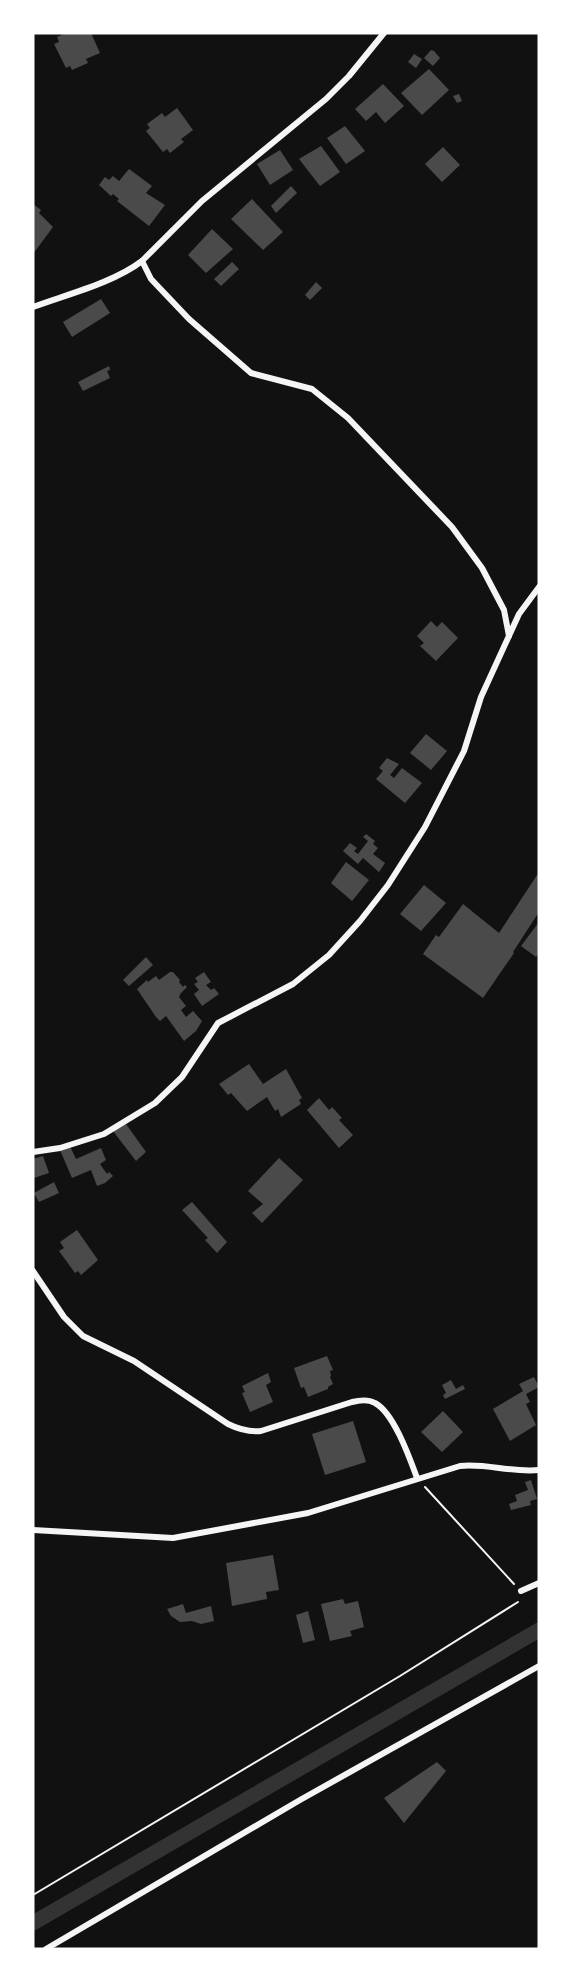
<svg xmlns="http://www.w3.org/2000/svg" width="572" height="1982" viewBox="0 0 572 1982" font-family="'Zilla Slab',serif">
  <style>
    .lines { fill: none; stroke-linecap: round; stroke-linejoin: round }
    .canal { stroke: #333; stroke-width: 15 }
    .building { fill: #4a4a4a }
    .path { stroke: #f5f5f5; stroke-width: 2 }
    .minor { stroke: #f5f5f5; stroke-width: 6 }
  </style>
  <rect width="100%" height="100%" fill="#111"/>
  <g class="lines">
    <polyline class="canal" points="33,1923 539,1630"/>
  </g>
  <g class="building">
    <polygon points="66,33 91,33 100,53 86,59 88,63 72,70 70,66 66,68 54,44 59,42 57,37"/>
    <polygon points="431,50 434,51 440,58 433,66 424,58"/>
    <polygon points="414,54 422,59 416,68 408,62"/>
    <polygon points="429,69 449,90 422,115 401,93"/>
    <polygon points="383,84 404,106 385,123 376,112 366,121 355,109"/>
    <polygon points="459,94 462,101 457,103 453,96"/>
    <polygon points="177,108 193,130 181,139 184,142 170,153 167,149 163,152 146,131 150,128 147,124 162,113 165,117"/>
    <polygon points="345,126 365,151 346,164 327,138"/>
    <polygon points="321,146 340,172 320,186 299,159"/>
    <polygon points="443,147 460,165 442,182 425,164"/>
    <polygon points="280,150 293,170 270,185 257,164"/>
    <polygon points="129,169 152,186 146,193 165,205 149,226 117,201 119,199 113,194 111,196 99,185 105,177 109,180 113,176 119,181"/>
    <polygon points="291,186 297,193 276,213 271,206"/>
    <polygon points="252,199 283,232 263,250 231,219"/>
    <polygon points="33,204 41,210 39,213 53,227 33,254"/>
    <polygon points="212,229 233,249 206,273 188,255"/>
    <polygon points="232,262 239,269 221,286 214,279"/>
    <polygon points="316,282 322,288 310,300 305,295"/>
    <polygon points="101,299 110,313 72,337 63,322"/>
    <polygon points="109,366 110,370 107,371 110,378 83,391 78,382"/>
    <polygon points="431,621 437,627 442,622 458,638 436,661 420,646 424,643 417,636"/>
    <polygon points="426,734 447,751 431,770 410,753"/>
    <polygon points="387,758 399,764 390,775 394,778 402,768 422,783 405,803 376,779 383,771 379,768"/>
    <polygon points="366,834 375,841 373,844 378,848 373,854 385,863 379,872 363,858 358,864 343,851 350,843 357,848 354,851 358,854 368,841 363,837"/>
    <polygon points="346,862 369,880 352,901 331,883"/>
    <polygon points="539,872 539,912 513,952 514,953 483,998 423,954 436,935 439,937 463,904 499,933"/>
    <polygon points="424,885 446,903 421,931 400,914"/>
    <polygon points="539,922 539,953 536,957 521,946"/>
    <polygon points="146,957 153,965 129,986 123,980"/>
    <polygon points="170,972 173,972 180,980 179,982 183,987 185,985 187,987 181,993 179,997 186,1006 181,1010 186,1017 193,1011 202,1021 196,1031 184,1041 166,1016 160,1021 156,1017 137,989 147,980 148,982 156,976 159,980"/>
    <polygon points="204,972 211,982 206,985 211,990 214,988 219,994 202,1006 194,994 199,990 194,984 198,982 195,978"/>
    <polygon points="249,1064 263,1084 286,1069 302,1098 299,1100 301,1104 281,1117 278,1109 275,1111 267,1097 247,1111 231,1093 228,1095 219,1084"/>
    <polygon points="319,1098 329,1110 332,1107 342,1118 339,1120 353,1135 339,1148 307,1110"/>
    <polygon points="126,1124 146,1152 136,1161 113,1131"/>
    <polygon points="70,1146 76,1159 101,1148 106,1160 100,1164 107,1174 109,1172 113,1176 105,1183 97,1186 91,1170 72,1178 60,1150"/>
    <polygon points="43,1156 49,1173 34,1178 33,1159"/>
    <polygon points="279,1158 303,1180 262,1223 252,1213 263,1204 248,1191"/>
    <polygon points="54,1182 59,1193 39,1202 34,1193"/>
    <polygon points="192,1202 227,1242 217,1253 205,1240 208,1238 182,1210"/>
    <polygon points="77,1230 98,1260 81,1275 78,1271 75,1273 59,1251 64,1248 60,1242"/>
    <polygon points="327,1356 333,1370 330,1371 331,1376 330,1377 333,1384 328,1387 328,1389 308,1397 304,1387 301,1388 294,1368"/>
    <polygon points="268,1373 271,1382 266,1385 273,1402 250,1412 242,1393 245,1392 242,1386"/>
    <polygon points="534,1377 539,1387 526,1394 530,1402 526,1404 536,1425 510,1441 493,1409 523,1391 519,1384"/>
    <polygon points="451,1380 456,1389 463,1385 465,1389 445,1399 443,1395 446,1393 442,1385"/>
    <polygon points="443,1411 463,1432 442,1452 421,1432"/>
    <polygon points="353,1421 366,1462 325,1475 312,1434"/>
    <polygon points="531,1480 537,1499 530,1501 531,1505 511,1510 509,1504 517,1501 515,1495 528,1490 525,1482"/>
    <polygon points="273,1555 279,1590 266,1592 267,1599 232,1606 226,1563"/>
    <polygon points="343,1599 345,1604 358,1601 364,1627 350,1631 352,1636 330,1641 321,1604"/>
    <polygon points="183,1604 186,1613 211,1606 214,1621 201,1624 192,1621 180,1622 171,1616 167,1609"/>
    <polygon points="308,1611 315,1640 303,1643 296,1615"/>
    <polygon points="437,1762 446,1771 404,1823 384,1798"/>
  </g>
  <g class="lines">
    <g class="path">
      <polyline points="425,1487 514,1584"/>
      <polyline points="33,1895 400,1676 518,1602"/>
    </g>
    <g class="minor">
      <polyline points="142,261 151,279 189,319 251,373 312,389 348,418 452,527 482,568 504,610 509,636"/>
      <path d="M33 307C68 294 113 283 142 261L202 201 326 99 349 76 384 33"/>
      <polyline points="33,1152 60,1148 104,1134 155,1103 182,1077 218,1023 293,984 329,955 360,921 388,885 425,827 464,751 481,697 519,614 539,587"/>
      <path d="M33 1271 64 1317 83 1336 134 1361 228 1424C240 1430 249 1432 261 1431L352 1402C360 1400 368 1399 375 1403 394 1413 410 1459 417 1478"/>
      <path d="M33 1530 173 1538 308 1513 460 1466C486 1463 512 1473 539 1470"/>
      <polyline points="521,1591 539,1583"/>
      <polyline points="46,1949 300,1800 539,1666"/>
    </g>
  </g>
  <rect width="572" height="1982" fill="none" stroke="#ffffff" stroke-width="69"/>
</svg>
